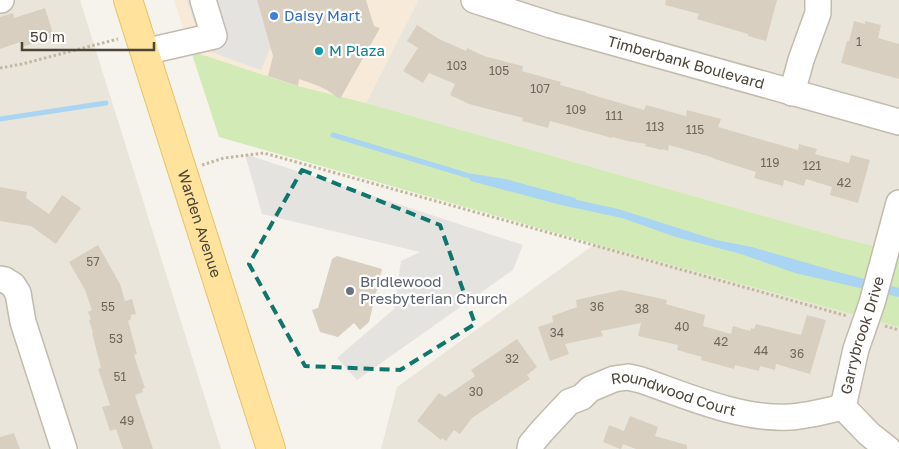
<svg xmlns="http://www.w3.org/2000/svg" width="899" height="449" viewBox="0 0 899 449" font-family="'Golos Text',sans-serif">
  <style>
    .residential { fill: #eae5da }
    .commercial { fill: #f7ead8 }
    .green { fill: #d2eab5 }
    .parking { fill: #e5e3e0 }
    .water { fill: #a9d4f2 }
    .lines { fill: none; stroke-linecap: round; stroke-linejoin: round }
    .stream { stroke: #a9d4f2; stroke-width: 5 }
    .building { fill: #d8cfc1 }
    .minor-casing { stroke: #c2bbae; stroke-width: 28 }
    .major-casing { stroke: #e6c16a; stroke-width: 30 }
    .path { stroke: #c4b79f; stroke-width: 3; stroke-dasharray: 2.5 2.5; stroke-linecap: butt }
    .minor { stroke: #fff; stroke-width: 25 }
    .major { stroke: #ffe39c; stroke-width: 28 }
    .marked { fill: none; stroke: #0f766e; stroke-width: 4; stroke-dasharray: 10 6; stroke-linejoin: round }
    .shop-dot { fill: #3f7fe0; stroke: #fff; stroke-width: 2 }
    .culture-dot { fill: #0f9aa8; stroke: #fff; stroke-width: 2 }
    .worship-dot { fill: #6b7280; stroke: #fff; stroke-width: 2 }
    .labels { text-anchor: middle; stroke-width: 4.5; stroke-linejoin: round; paint-order: stroke }
    .number-label { font-size: 12px; fill: #6e675b }
    .shop-label { font-size: 15px; fill: #366cbe; stroke: #fff; text-anchor: start }
    .culture-label { font-size: 15px; fill: #0d838f; stroke: #fff; text-anchor: start }
    .street-label { font-size: 15px; fill: #4b4439; stroke: #fff }
    .worship-label { font-size: 15px; fill: #5b616d; stroke: #fff; text-anchor: start }
  </style>
  <rect width="100%" height="100%" fill="#f6f3ec"/>
  <g class="residential">
    <polygon points="0,0 80,0 221,449 0,449"/>
    <polygon points="418,0 899,0 899,252 842,238 366,103"/>
    <polygon points="595,244 899,327 899,449 381,449 397,387"/>
  </g>
  <polygon class="commercial" points="174,0 417,0 418,1 366,103 294,85 191,51"/>
  <polygon class="green" points="191,51 294,85 366,103 842,238 899,252 899,327 595,244 219,137"/>
  <g class="parking">
    <polygon points="187,0 257,0 271,47 261,70 203,49"/>
    <polygon points="245,154 523,245 513,270 357,380 337,358 394,309 401,261 420,252 262,214"/>
  </g>
  <polygon class="water" points="467,173 505,179 575,198 577,200 618,209 716,240 752,247 838,272 899,288 899,297 795,273 741,254 676,237 622,218 561,205 471,181 466,175"/>
  <g class="lines">
    <g class="stream">
      <polyline points="0,119 106,103"/>
      <polyline points="333,135 466,175"/>
    </g>
  </g>
  <g class="building">
    <polygon points="257,0 366,0 374,26 380,28 340,99 327,90 316,85 299,79 298,86 268,76 273,56"/>
    <polygon points="666,0 777,0 766,41 748,36 748,34 697,19 699,14 665,5"/>
    <polygon points="45,8 54,37 22,47 20,42 0,49 0,17 13,13 14,18"/>
    <polygon points="854,21 865,24 865,21 881,25 878,38 899,44 899,79 841,63 847,41 849,41"/>
    <polygon points="417,25 439,39 466,51 467,48 484,56 523,66 522,71 561,82 560,85 586,92 586,93 644,110 646,105 686,116 687,110 721,119 718,127 798,150 799,144 817,149 815,154 849,163 851,155 870,160 858,203 830,195 832,187 806,179 804,186 784,180 783,186 754,178 756,172 715,159 711,157 669,145 668,151 663,149 662,150 645,146 646,144 627,141 613,137 612,138 550,121 548,128 522,121 523,118 469,104 450,95 455,84 429,73 423,83 403,71 418,48 407,41"/>
    <polygon points="0,187 27,192 26,198 49,214 62,195 81,208 56,244 31,226 0,221"/>
    <polygon points="98,245 120,284 125,301 132,299 136,314 131,315 131,319 128,321 137,354 134,355 145,388 142,389 143,392 135,395 153,449 123,449 116,429 110,431 102,407 110,405 98,369 101,368 92,333 93,333 89,320 91,319 88,312 92,310 85,290 69,262"/>
    <polygon points="337,256 382,269 369,322 360,330 354,323 338,337 320,332 312,310 318,308 332,259"/>
    <polygon points="621,290 667,300 666,304 705,315 703,326 731,334 733,326 750,331 751,328 754,329 756,324 801,335 807,315 826,320 810,374 776,364 775,370 760,366 759,371 735,365 734,369 701,360 702,357 677,350 678,345 638,336 641,323 601,331 603,336 565,344 569,354 550,361 538,327 553,322 552,316 577,307 576,300"/>
    <polygon points="517,339 537,367 527,375 530,379 472,418 460,434 454,430 446,441 442,438 441,440 417,421 439,393 445,397 475,376 471,370"/>
    <polygon points="630,416 658,427 655,436 687,445 687,449 636,449 623,444 621,449 620,449 603,442 609,425 624,431"/>
    <polygon points="14,433 20,449 0,449 0,437"/>
  </g>
  <g class="lines">
    <g class="minor-casing">
      <g id="minor">
        <polyline points="0,0 1,0"/>
        <path id="s1" d="M474 0 551 25 899 122"/>
        <polyline points="144,52 214,36 203,0"/>
        <polyline points="792,93 801,60 818,13 818,0"/>
        <polyline points="0,279 5,280 13,285 18,293 23,322 64,449"/>
        <path id="s2" d="M530 449 531 444 542 431 569 402 582 397 590 389 614 379 628 377 641 380C687 396 741 420 790 417 807 416 826 411 843 407"/>
        <path id="s3" d="M888 449 869 434 843 407 856 349 872 303 899 203"/>
      </g>
    </g>
    <g class="major-casing">
      <g id="major">
        <path id="s4" d="M128 0 271 449"/>
      </g>
    </g>
    <g class="path">
      <polyline points="0,68 22,64 118,39"/>
      <polyline points="202,165 224,158 264,153 847,316"/>
      <polyline points="885,326 899,330"/>
    </g>
    <use href="#minor" class="minor"/>
    <use href="#major" class="major"/>
  </g>
  <path class="marked" d="M302 170 440 225 475 324 400 370 305 366 249 264Z"/>
  <circle class="shop-dot" cx="274" cy="16" r="5"/>
  <circle class="culture-dot" cx="319" cy="51" r="5"/>
  <circle class="worship-dot" cx="350" cy="291" r="5"/>
  <g class="labels">
    <g class="number-label">
      <text x="859" y="46">1</text>
      <text x="457" y="70">103</text>
      <text x="499" y="75">105</text>
      <text x="540" y="93">107</text>
      <text x="576" y="114">109</text>
      <text x="614" y="120">111</text>
      <text x="655" y="131">113</text>
      <text x="695" y="134">115</text>
      <text x="770" y="167">119</text>
      <text x="812" y="170">121</text>
      <text x="844" y="187">42</text>
      <text x="93" y="266">57</text>
      <text x="108" y="311">55</text>
      <text x="597" y="311">36</text>
      <text x="642" y="313">38</text>
      <text x="682" y="331">40</text>
      <text x="557" y="337">34</text>
      <text x="116" y="343">53</text>
      <text x="721" y="346">42</text>
      <text x="761" y="355">44</text>
      <text x="797" y="358">36</text>
      <text x="512" y="363">32</text>
      <text x="120" y="381">51</text>
      <text x="476" y="396">30</text>
      <text x="127" y="425">49</text>
    </g>
    <g class="shop-label">
      <text x="284" y="21">Daisy Mart</text>
    </g>
    <g class="culture-label">
      <text x="329" y="56">M Plaza</text>
    </g>
    <g class="street-label">
      <text dy="5" stroke="none"><textPath href="#s1" startOffset="221">Timberbank Boulevard</textPath></text>
      <text dy="5" stroke="none"><textPath href="#s4" startOffset="235">Warden Avenue</textPath></text>
      <text dy="5" stroke="none"><textPath href="#s3" startOffset="136">Garrybrook Drive</textPath></text>
      <text dy="5" stroke="none"><textPath href="#s2" startOffset="175">Roundwood Court</textPath></text>
    </g>
    <g class="worship-label">
      <text x="360" y="287">Bridlewood<tspan x="360" dy="17">Presbyterian Church</tspan></text>
    </g>
  </g>
  <path d="M22 42v8h132v-8" fill="none" stroke="#4b4439" stroke-width="2.5"/>
  <text x="30" y="42" font-size="15" fill="#4b4439" stroke="#ffffff" stroke-width="4" paint-order="stroke">50 m</text>
</svg>
